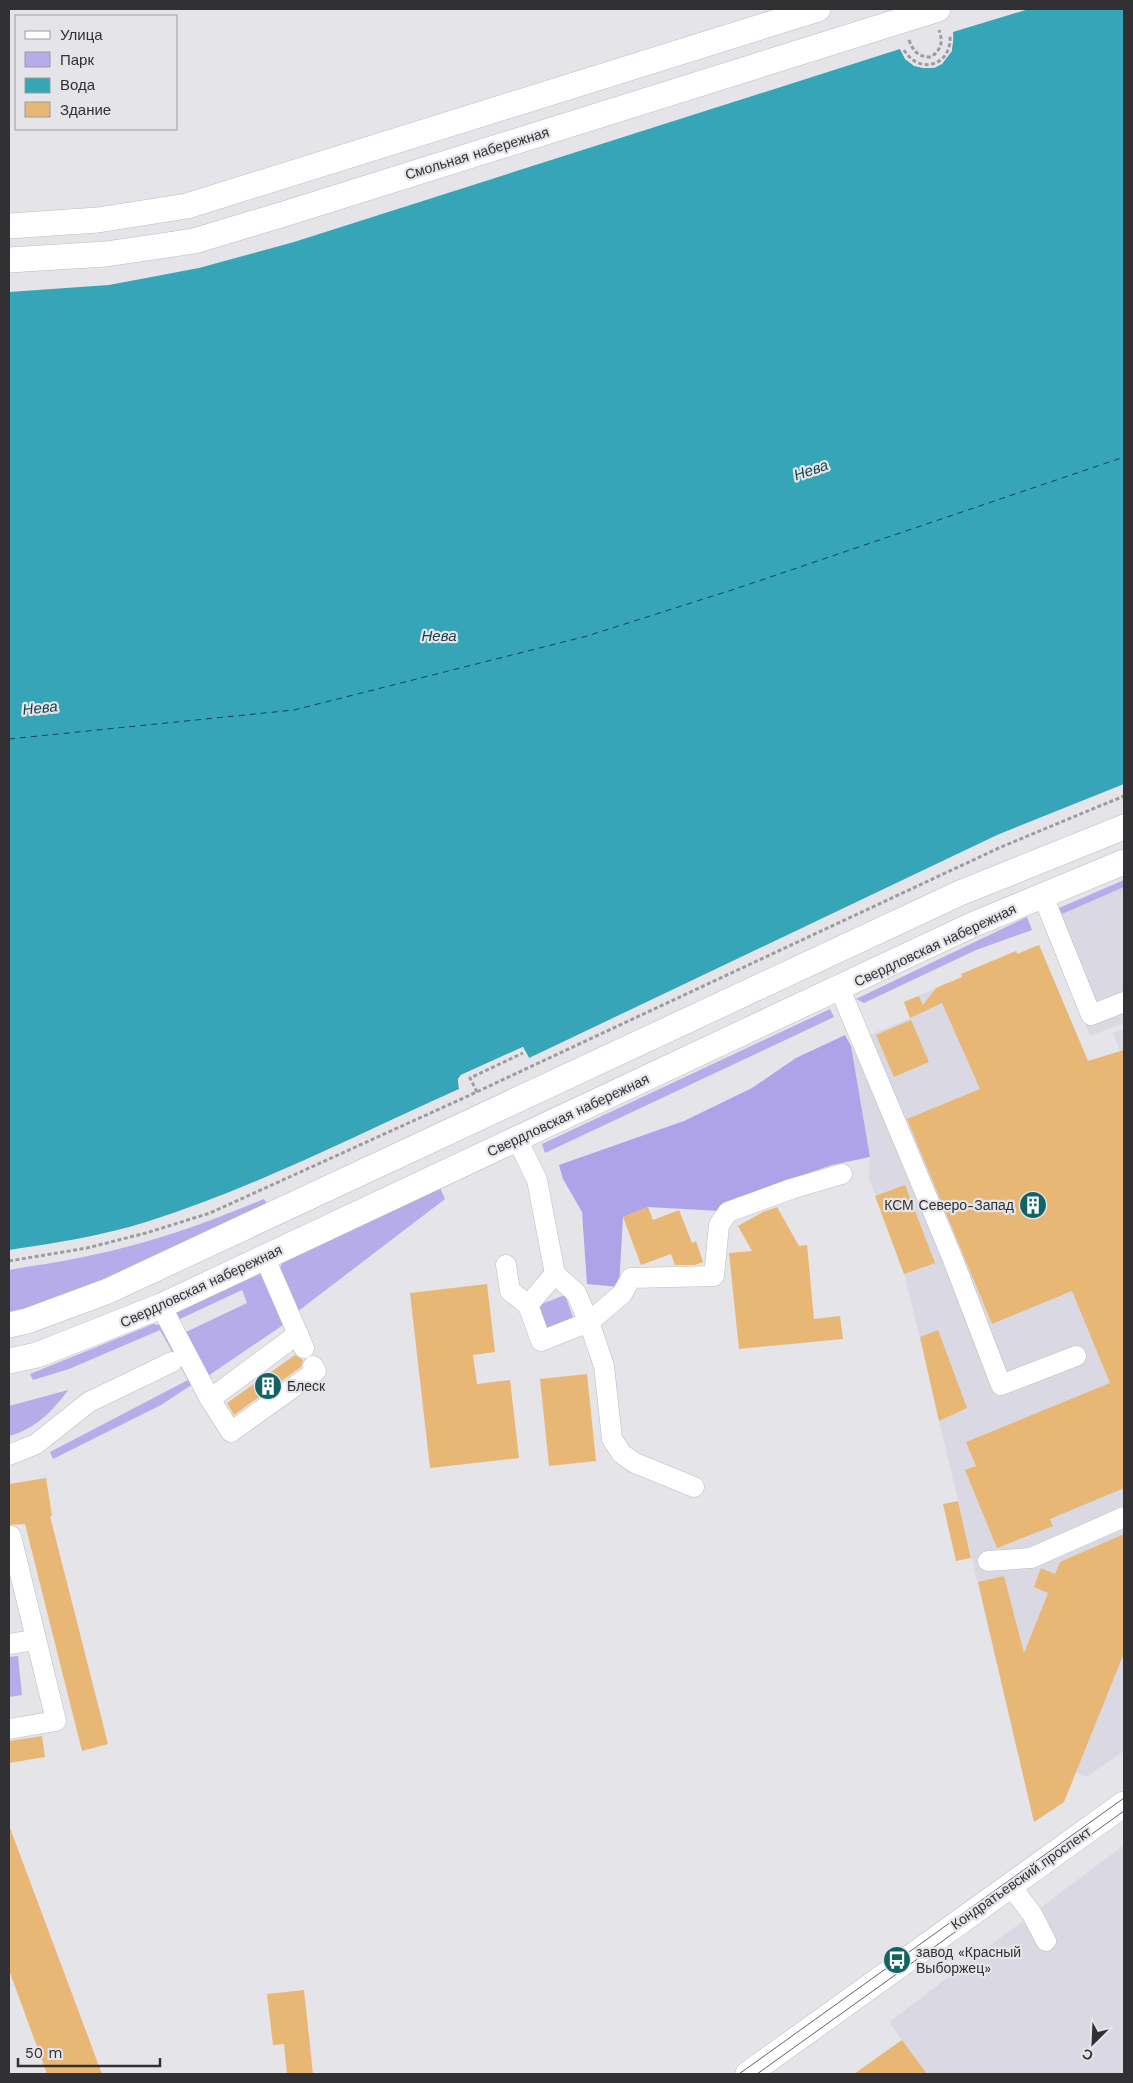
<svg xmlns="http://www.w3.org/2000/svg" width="1133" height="2083" viewBox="0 0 1133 2083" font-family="'Work Sans',sans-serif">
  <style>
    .built { fill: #dad8e3 }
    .green { fill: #b5ace9 }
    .forest { fill: #aea3e9 }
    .water { fill: #35a5b7 }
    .pier { fill: #e5e4e9 }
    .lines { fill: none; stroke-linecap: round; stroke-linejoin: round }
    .ferry { stroke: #14444d; stroke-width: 1; stroke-dasharray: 6 5; stroke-linecap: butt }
    .building { fill: #e8b775 }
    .minor-casing { stroke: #bcbcc1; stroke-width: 21 }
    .major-casing { stroke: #bcbcc1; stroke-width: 26 }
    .path { stroke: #9d9ca0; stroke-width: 3; stroke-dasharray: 4 2.5; stroke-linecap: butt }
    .minor { stroke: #fff; stroke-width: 20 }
    .major { stroke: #fff; stroke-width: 25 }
    .tram { stroke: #636366; stroke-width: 1 }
    .labels { text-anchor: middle; stroke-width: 4.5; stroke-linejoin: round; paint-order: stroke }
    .street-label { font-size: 14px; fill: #313133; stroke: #e5e4e9 }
    .poi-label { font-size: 14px; fill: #313133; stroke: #e5e4e9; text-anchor: start }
    .water-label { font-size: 15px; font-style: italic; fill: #14444d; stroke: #e5e4e9 }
  </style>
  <rect width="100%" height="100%" fill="#e5e4e9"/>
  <g class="built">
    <polygon points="1124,887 1124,1023 1090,1036 1046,921"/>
    <polygon points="1039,945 1088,1061 1120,1051 1113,1033 1124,1028 1124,1751 1086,1777 1076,1772 1064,1802 1034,1822 906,1280 869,1178 870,1157 851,1046 872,1034 910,1018 904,1002 962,977 961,974 1016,951 1017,954"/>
    <polygon points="1124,1845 1124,2074 854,2074 902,2040 889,2022"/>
  </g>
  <g class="green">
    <polygon points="1124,880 1124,887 1062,914 1059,908"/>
    <polygon points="1027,917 1032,930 976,950 864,1003 856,999"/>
    <polygon points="830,1009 834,1017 545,1153 542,1144"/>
    <polygon points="440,1188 445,1199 297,1312 279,1270 283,1261"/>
    <path d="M264 1199 269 1207 100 1283 9 1315V1270C35 1265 62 1262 88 1256 149 1244 207 1223 264 1199Z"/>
    <polygon points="260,1272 283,1325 208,1376 186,1332 247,1303 242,1290 180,1319 176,1312"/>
    <polygon points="565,1295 574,1320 548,1330 539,1305"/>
    <polygon points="153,1324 160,1325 193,1384 161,1405 53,1459 50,1452 188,1380 160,1330 69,1369 33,1380 30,1374"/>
    <path d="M68 1390C53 1411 35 1429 9 1436V1406Z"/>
    <polygon points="18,1656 22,1695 9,1697 9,1657"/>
  </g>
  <polygon class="forest" points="845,1035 851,1046 870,1157 832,1165 794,1178 720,1211 648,1207 623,1217 619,1287 587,1284 582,1212 563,1179 559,1165 684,1121 752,1088 796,1058"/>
  <path class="water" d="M1029 9H1124V784L997 835 529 1058 523 1047 461 1075 458 1079 459 1089C356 1135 254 1188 146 1222 101 1236 55 1243 9 1250V292L109 285 199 268 294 242 900 49C918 81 957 68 953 32Z"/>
  <g class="pier">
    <polygon points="953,32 952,51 942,64 934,68 923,68 914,66 905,59 900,49 903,48 907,57 915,63 924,66 933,65 945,57 950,50 951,33"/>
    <polygon points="523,1047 529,1058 526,1059 522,1050 493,1063 463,1077 459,1084 461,1088 459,1089 458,1079 461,1075"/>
  </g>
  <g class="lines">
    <polyline class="ferry" points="9,739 294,710 587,636 735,589 1124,457"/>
  </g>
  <g class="building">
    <polygon points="1039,945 1088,1061 1124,1050 1124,1488 1050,1519 1053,1526 997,1548 965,1470 976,1466 966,1442 1110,1383 1072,1291 992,1324 907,1119 980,1089 942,1003 910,1018 904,1002 919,996 923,1005 936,988 962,977 961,974 1016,951 1017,954"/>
    <polygon points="911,1020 929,1062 894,1077 876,1035"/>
    <polygon points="905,1185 935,1263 904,1274 875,1196"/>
    <polygon points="648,1207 653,1220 679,1210 692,1243 696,1241 703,1262 695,1265 675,1265 671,1254 641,1265 623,1217"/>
    <polygon points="777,1207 799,1246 807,1245 814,1319 840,1316 843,1339 739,1349 729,1253 752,1251 738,1226 763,1212"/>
    <polygon points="487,1284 495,1352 473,1355 477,1384 510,1380 519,1458 430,1468 410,1293"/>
    <polygon points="938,1330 967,1408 939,1421 920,1337"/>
    <polygon points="295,1355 303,1360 301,1367 234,1415 227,1403"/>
    <polygon points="587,1374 596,1461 549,1466 540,1379"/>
    <polygon points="46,1478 52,1516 50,1516 108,1744 82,1751 25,1524 9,1525 9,1484"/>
    <polygon points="958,1501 971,1558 956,1561 943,1504"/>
    <polygon points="1124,1534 1124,1653 1064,1802 1034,1822 978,1582 1004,1576 1024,1653 1048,1593 1034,1587 1041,1568 1055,1574 1060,1562"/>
    <polygon points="42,1736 45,1757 9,1763 9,1741"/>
    <polygon points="9,1828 10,1828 102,2074 47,2074 9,1970"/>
    <polygon points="304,1990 313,2074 287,2074 284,2044 273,2045 267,1994"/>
    <polygon points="902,2040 927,2074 854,2074"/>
  </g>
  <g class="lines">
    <g class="minor-casing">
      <g id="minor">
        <polyline points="1043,896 1091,1015 1124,1002"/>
        <polyline points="840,989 952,1257 1001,1385 1076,1356"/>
        <polyline points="517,1139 537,1180 555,1274 528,1305 541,1341 589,1322 576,1293 555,1274"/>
        <polyline points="264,1256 304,1348"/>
        <polyline points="506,1265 510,1291 528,1305"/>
        <polyline points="161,1306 210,1399 231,1432 316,1371 313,1366"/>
        <polyline points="210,1399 298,1334"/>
        <polyline points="9,1455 36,1444 89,1402 172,1362"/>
        <polyline points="694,1487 635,1463 622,1454 612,1439 604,1366 589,1322 622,1294 631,1278 714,1276 719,1225 728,1212 791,1189 842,1174"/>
        <polyline points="9,1537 11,1536 56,1721 9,1729"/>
        <polyline points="988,1561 1031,1558 1124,1517"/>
        <polyline points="9,1644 35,1640"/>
        <polyline points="1010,1885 1032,1914 1046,1941"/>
      </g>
    </g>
    <g class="major-casing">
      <g id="major">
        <polyline points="9,226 98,220 187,206 818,9"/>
        <polyline points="9,260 106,254 194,241 284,214 938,9"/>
        <polyline points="9,1325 27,1321 108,1291 960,893 1124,827"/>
        <polyline points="9,1361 37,1355 161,1306 972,925 1124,862"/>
        <polyline points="748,2074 1124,1804"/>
      </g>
    </g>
    <g class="path">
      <path d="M909 40C913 51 918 57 931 57 942 49 943 42 939 30"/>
      <path d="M904 50C920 76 952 65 950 36"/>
      <polyline points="477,1092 470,1078 523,1053"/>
      <polyline points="9,1261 87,1248 146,1233 210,1213 468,1096 1001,847 1124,796"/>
    </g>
    <use href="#minor" class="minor"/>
    <use href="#major" class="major"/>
    <g class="tram">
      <polyline points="739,2074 1124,1798"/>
      <polyline points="757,2074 1124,1811"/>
    </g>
  </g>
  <defs>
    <g id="building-disc" transform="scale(1.4375)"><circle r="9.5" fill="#126363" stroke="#e5e4e9"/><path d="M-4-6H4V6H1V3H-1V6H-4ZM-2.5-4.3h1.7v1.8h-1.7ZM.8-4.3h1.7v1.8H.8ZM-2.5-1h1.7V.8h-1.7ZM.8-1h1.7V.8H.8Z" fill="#fff"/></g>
    <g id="bus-disc" transform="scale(1.4375)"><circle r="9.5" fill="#126363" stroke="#e5e4e9"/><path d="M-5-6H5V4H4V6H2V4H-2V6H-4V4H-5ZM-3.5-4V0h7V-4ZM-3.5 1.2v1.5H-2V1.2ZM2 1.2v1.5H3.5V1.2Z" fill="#fff"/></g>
  </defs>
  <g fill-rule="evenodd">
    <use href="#building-disc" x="1033" y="1205"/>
    <use href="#building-disc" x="268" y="1386"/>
    <use href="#bus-disc" x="897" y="1960"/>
  </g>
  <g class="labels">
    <g class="street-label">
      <text transform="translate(477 153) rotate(-17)" y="5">Смольная набережная</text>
      <text transform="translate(935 945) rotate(-25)" y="5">Свердловская набережная</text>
      <text transform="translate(568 1115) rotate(-25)" y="5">Свердловская набережная</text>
      <text transform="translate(201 1286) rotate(-25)" y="5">Свердловская набережная</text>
      <text transform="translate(1021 1878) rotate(-35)" y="5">Кондратьевский проспект</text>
    </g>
    <g class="poi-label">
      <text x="1014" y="1210" text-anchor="end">КСМ Северо-Запад</text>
      <text x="287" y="1391">Блеск</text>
      <text x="916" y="1957">завод «Красный<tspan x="916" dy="16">Выборжец»</tspan></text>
    </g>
    <g class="water-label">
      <text transform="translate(811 470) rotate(-19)" y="5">Нева</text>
      <text x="439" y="641">Нева</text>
      <text transform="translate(40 708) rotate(-6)" y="5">Нева</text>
    </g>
  </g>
  <rect width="1133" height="2083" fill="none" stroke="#313133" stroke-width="20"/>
  <rect x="15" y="15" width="162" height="115" fill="#e5e4e9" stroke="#9d9ca0"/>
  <rect x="25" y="31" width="25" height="8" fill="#ffffff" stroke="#9d9ca0"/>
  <text x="60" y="40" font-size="15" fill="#313133">Улица</text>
  <rect x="25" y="52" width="25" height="15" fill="#b5ace9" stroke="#9d9ca0"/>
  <text x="60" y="65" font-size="15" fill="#313133">Парк</text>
  <rect x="25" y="78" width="25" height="15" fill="#35a5b7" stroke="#9d9ca0"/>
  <text x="60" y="90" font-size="15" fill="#313133">Вода</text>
  <rect x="25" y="102" width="25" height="15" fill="#e8b775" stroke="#9d9ca0"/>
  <text x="60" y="115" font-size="15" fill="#313133">Здание</text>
  <g transform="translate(1093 2043) rotate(204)" stroke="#e5e4e9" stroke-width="4" paint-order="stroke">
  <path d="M0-4L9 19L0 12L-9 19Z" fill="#313133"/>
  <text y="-8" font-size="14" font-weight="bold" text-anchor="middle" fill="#313133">С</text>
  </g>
  <path d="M18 2058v8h142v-8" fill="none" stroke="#313133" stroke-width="2.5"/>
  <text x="25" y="2058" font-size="15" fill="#313133" stroke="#e5e4e9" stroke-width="4" paint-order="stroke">50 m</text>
</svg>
